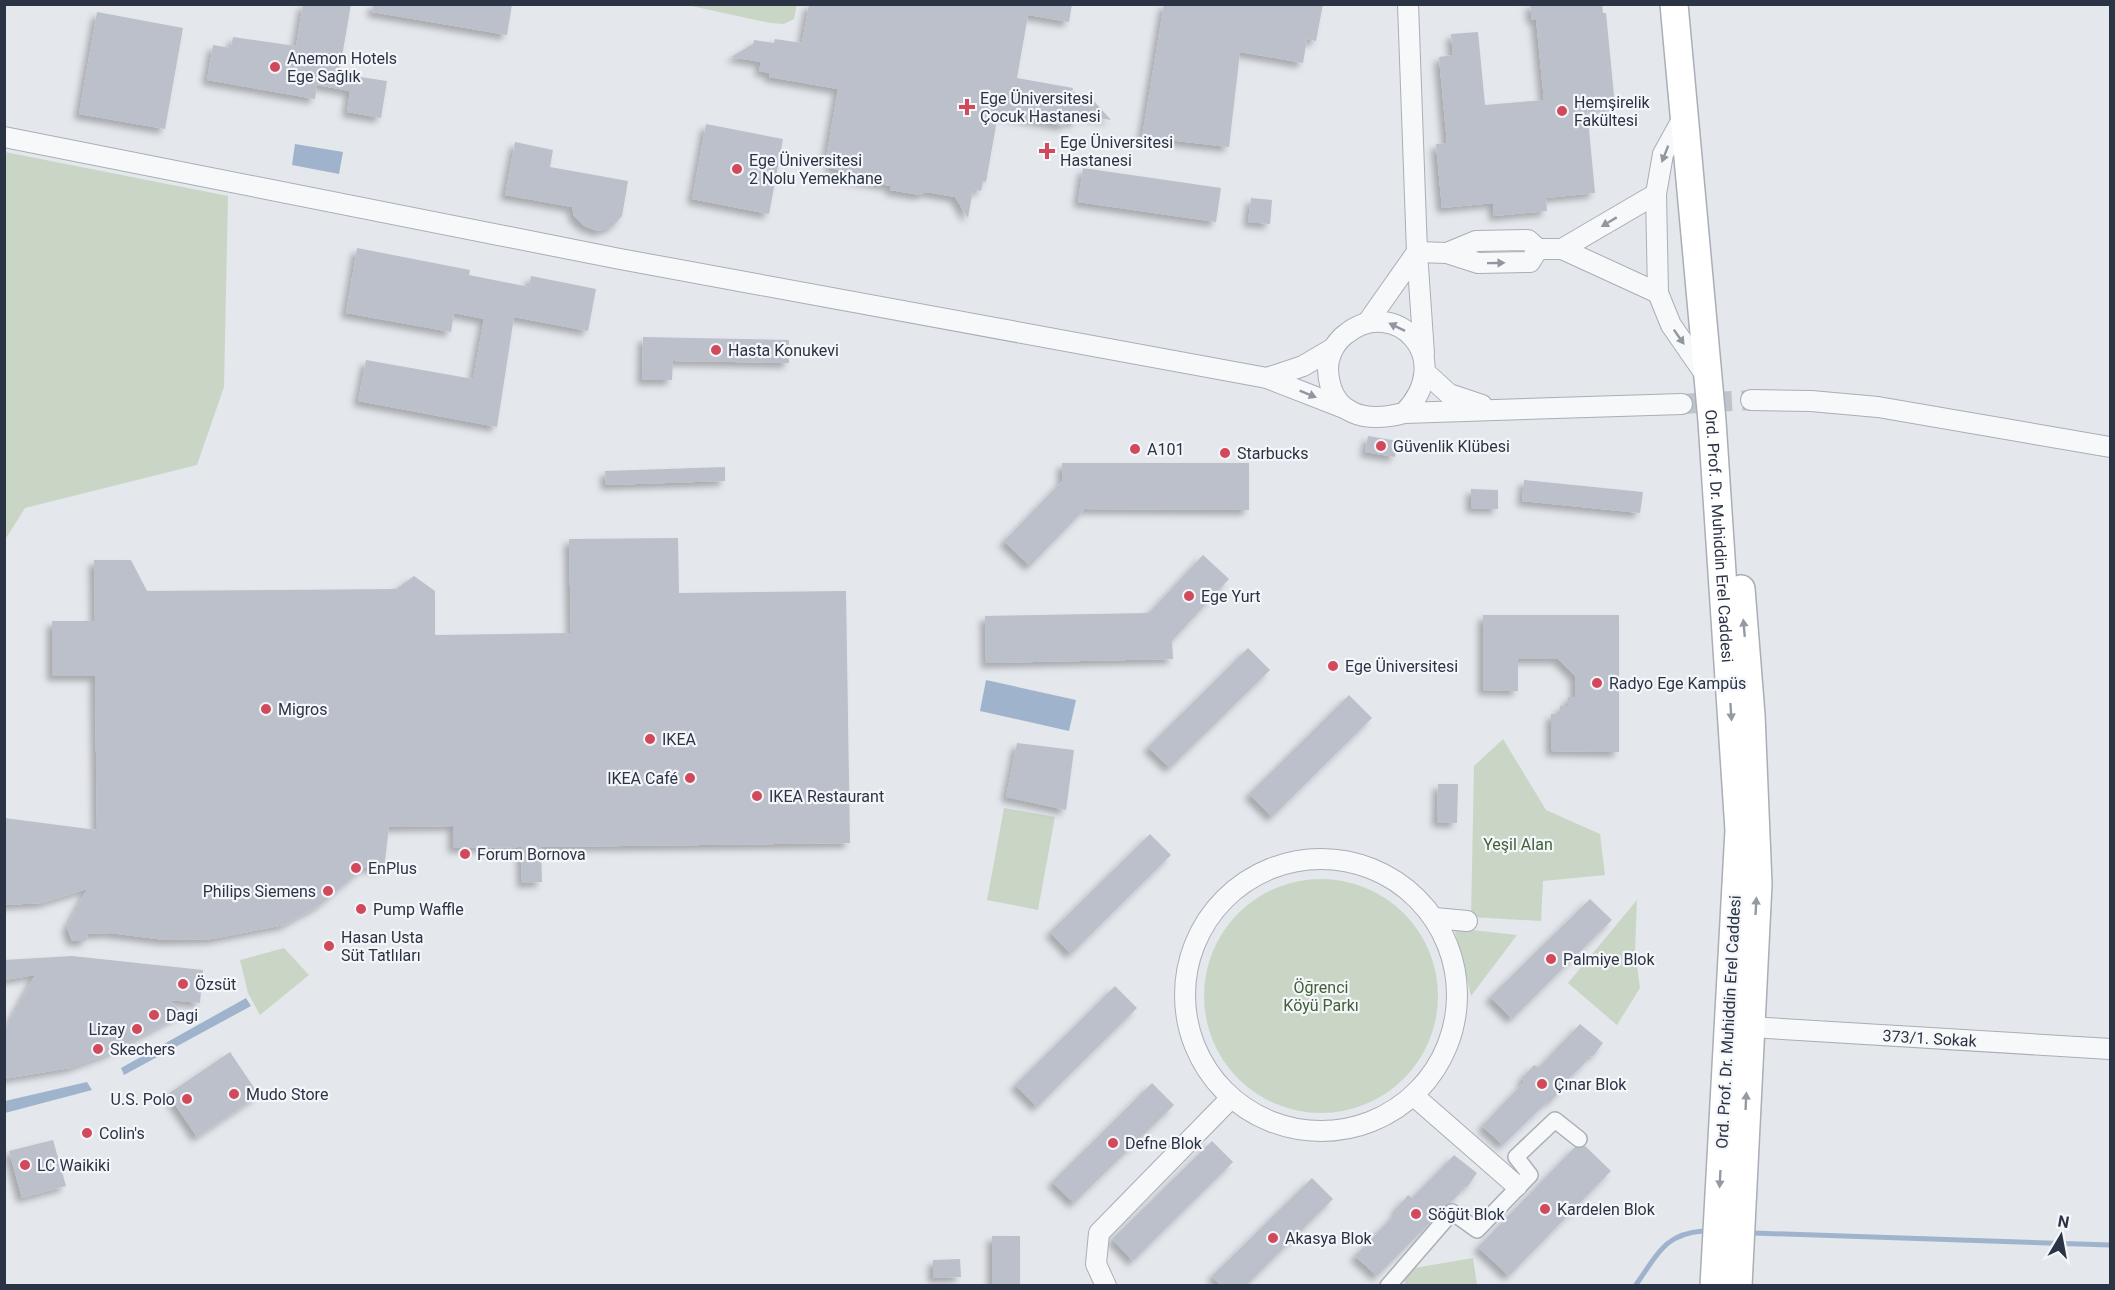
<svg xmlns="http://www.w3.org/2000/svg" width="2115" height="1290" viewBox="0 0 2115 1290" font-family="Roboto,sans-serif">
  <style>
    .green { fill: #c9d6c5 }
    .water { fill: #9fb4cc }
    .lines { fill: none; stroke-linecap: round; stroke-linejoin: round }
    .stream { stroke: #9fb4cc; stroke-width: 5 }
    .building { fill: #bbc0ca; filter: url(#shadow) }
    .minor-tunnel { stroke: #bfc3cb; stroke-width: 20; stroke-dasharray: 20 10; stroke-linecap: butt }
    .pedestrian-casing { stroke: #a9aeb7; stroke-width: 18 }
    .minor-casing { stroke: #a9aeb7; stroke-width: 22 }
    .secondary-casing { stroke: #a9aeb7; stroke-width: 30 }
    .pedestrian { stroke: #f7f8fa; stroke-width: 15 }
    .minor { stroke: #f7f8fa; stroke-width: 20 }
    .secondary { stroke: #fff; stroke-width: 27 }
    .oneway { fill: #9196a0 }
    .oneway2 { fill: #959aa2 }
    .poi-dot { fill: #d1495b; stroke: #f4f6f9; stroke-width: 2 }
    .labels { text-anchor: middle; stroke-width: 4.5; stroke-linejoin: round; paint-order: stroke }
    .poi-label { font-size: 16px; fill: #2b3445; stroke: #f4f6f9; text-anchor: start }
    .street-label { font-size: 16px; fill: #2b3445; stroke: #f4f6f9 }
    .park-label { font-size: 16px; fill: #3f6138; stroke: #f4f6f9 }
  </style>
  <defs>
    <filter id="shadow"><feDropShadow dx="-5" dy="5" stdDeviation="3" flood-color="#0004"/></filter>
  </defs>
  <rect width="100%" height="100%" fill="#e4e7ec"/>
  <g class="green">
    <polygon points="687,5 797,4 794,19 784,24 770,23"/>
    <polygon points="5,152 228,196 224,387 197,465 25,508 5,540"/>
    <polygon points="1503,739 1546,810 1600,834 1605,875 1543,881 1541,921 1471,917 1474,766"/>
    <polygon points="1004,808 1055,817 1038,910 987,900"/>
    <circle cx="1321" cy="996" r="117"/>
    <polygon points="1637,900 1635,951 1640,988 1617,1025 1568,983"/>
    <polygon points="1454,928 1517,935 1471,996"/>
    <polygon points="284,948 309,975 260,1015 248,993 240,960"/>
    <polygon points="1473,1258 1477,1285 1405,1285 1402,1270"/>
  </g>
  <g class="water">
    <polygon points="295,144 343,152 339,174 292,165"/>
    <polygon points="986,680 1076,700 1069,731 980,711"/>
    <polygon points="246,998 251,1006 124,1075 121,1068"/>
    <polygon points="87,1082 92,1090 5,1113 5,1101"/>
  </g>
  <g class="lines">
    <g class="stream">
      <polyline points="1753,1233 2110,1245"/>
      <path d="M1635 1286C1657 1256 1663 1234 1703 1231"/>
    </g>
  </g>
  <g class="building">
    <polygon points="303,4 351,4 339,74 387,81 381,118 347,112 350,91 317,85 315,99 207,80 213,45 231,48 233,37 296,46"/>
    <polygon points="373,4 512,4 507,35 372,12"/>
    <polygon points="809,4 1072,4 1069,22 1028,15 1017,78 1073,88 1072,92 1093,96 1093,100 1111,120 1078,114 1076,123 1066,121 1065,126 998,114 986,182 983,181 981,191 973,189 968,218 955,197 926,192 920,195 890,190 891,186 839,177 840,170 830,168 831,159 826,158 838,89 769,77 770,73 759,71 761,62 731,57 753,44 754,40 774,43 775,39 802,43"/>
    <polygon points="1164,4 1323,4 1316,41 1307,39 1303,63 1240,52 1229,147 1142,137"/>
    <polygon points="1530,4 1602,4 1603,13 1606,13 1615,106 1587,108 1595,193 1546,198 1547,211 1494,216 1493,203 1442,208 1436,144 1447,143 1439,57 1453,55 1451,34 1478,32 1485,105 1544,100 1536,19 1532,20"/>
    <polygon points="97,12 183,28 165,129 79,114"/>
    <polygon points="706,124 783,139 769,214 692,199"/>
    <polygon points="515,142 553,150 550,167 628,181 622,216 612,227 598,231 584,226 574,216 572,207 505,195"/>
    <polygon points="1083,168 1221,188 1216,222 1078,202"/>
    <polygon points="1251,198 1272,200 1270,224 1248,222"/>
    <polygon points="357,248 470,270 469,275 529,287 531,276 596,289 588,331 514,317 497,427 358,401 366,360 473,379 484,319 454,313 451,332 346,313"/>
    <polygon points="643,337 789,340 789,363 673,361 672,380 642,380"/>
    <polygon points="1368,436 1398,441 1395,457 1365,452"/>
    <polygon points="1062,463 1249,463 1249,510 1085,509 1030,566 1004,541 1062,481"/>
    <polygon points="725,467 725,481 606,485 605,471"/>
    <polygon points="1524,480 1643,492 1640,513 1522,501"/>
    <polygon points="1471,489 1498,490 1498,509 1471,508"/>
    <polygon points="678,538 679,593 846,591 850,843 541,847 542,882 522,883 521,847 453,848 453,826 389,827 384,869 365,867 320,905 284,925 212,939 165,940 110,933 88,934 86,941 72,941 67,927 87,889 42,903 4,905 4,818 97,830 95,676 52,676 52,621 95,621 94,560 131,560 147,591 396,589 414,576 435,591 435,635 571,633 569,539"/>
    <polygon points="1203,555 1229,579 1172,641 1173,659 986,663 985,616 1149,613"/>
    <polygon points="1483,615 1619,615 1619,752 1551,751 1551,714 1560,714 1560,706 1568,706 1568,697 1575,697 1575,676 1558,659 1518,659 1518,691 1483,690"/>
    <polygon points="1248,648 1270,670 1170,768 1148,747"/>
    <polygon points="1349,695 1372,718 1272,817 1249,794"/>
    <polygon points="1017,743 1074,750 1066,810 1006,797"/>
    <polygon points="1438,784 1458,784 1457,823 1437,822"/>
    <polygon points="1150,834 1171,855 1071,954 1050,932"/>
    <polygon points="1590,899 1612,920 1512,1019 1490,997"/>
    <polygon points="72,956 203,970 200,1003 170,1000 182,1014 106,1055 70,1068 4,1079 4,1032 35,975 4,980 4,960"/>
    <polygon points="1115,986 1137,1008 1037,1107 1015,1085"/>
    <polygon points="1580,1024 1603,1043 1593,1056 1587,1057 1586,1062 1561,1086 1563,1088 1551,1101 1548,1101 1503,1145 1482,1126 1524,1082 1522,1078 1534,1065 1539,1067"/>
    <polygon points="230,1052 259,1095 197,1137 168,1094"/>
    <polygon points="1152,1083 1174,1105 1074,1203 1052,1182"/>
    <polygon points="53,1140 66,1186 22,1198 9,1151"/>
    <polygon points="1212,1141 1233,1162 1133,1261 1112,1239"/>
    <polygon points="1585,1146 1611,1171 1509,1276 1478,1247 1575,1147"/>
    <polygon points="1454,1155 1477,1173 1467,1187 1461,1188 1460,1193 1377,1276 1355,1256 1397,1212 1396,1209 1408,1195 1412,1198"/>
    <polygon points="1312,1178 1333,1199 1246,1286 1221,1286 1212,1276"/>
    <rect x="992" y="1236" width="28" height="50"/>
    <polygon points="960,1259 961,1277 933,1278 933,1260"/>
  </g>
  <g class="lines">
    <polyline class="minor-tunnel" points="1682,404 1751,400"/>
    <g class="pedestrian-casing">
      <polyline id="pedestrian" points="1388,1286 1452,1212 1477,1230 1530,1175 1516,1157 1555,1120 1579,1139"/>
    </g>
    <g class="minor-casing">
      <g id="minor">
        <polyline points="1408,4 1417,252 1424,354"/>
        <polyline points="1684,116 1663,154 1656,194 1658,293 1671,325 1707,377"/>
        <polyline points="4,137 620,259 1267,378 1349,410"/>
        <polyline points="1562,249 1656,194"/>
        <polyline points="1417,252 1447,253 1478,263 1530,262 1538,249"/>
        <polyline points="1447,253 1476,241 1528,240 1538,249 1562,249 1658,293"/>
        <polyline points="1367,323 1417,252"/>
        <polyline points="1426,373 1449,394 1482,405"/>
        <polyline points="1267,378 1303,366 1332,349"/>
        <polyline points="1751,400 1811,401 1878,407 2110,447"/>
        <path d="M1404 413C1458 357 1394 295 1346 334 1335 342 1328 356 1328 369 1330 416 1366 423 1404 413L1682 404"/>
        <circle cx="1321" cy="995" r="136"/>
        <polyline points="1435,918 1467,921"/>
        <path id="s1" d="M1750 1027 2110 1049"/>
        <polyline points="1414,1096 1517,1186"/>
        <polyline points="1106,1286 1096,1264 1099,1233 1231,1098"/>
      </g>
    </g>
    <g class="secondary-casing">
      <g id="secondary">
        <path id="s2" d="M1674 4 1712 421 1739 830 1714 1286"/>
        <polyline points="1738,1286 1758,884 1751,715 1741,589"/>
      </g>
    </g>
    <use href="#pedestrian" class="pedestrian"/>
    <use href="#minor" class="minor"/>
    <use href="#secondary" class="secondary"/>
  </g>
  <defs><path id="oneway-solid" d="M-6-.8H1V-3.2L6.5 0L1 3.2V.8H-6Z" transform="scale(1.5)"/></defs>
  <g class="oneway">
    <use href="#oneway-solid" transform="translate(1665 154) rotate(111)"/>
    <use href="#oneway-solid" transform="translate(1609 222) rotate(149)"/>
    <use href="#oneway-solid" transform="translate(1496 263) rotate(-1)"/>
    <use href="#oneway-solid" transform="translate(1397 327) rotate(-154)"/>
    <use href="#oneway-solid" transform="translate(1679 337) rotate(55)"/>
    <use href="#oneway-solid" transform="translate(1308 394) rotate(22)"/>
  </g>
  <g class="oneway2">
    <use href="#oneway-solid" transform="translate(1744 628) rotate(-95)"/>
    <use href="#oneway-solid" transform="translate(1731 712) rotate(86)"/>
    <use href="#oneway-solid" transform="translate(1756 906) rotate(-87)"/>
    <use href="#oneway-solid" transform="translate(1746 1101) rotate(-87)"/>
    <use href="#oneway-solid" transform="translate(1720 1179) rotate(93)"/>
  </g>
  <g class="poi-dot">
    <circle cx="275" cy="67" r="6"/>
    <path d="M964 98h6v6h6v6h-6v6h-6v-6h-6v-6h6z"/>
    <circle cx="1562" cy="111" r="6"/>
    <path d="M1044 142h6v6h6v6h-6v6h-6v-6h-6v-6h6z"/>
    <circle cx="737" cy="169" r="6"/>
    <circle cx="716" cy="350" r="6"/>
    <circle cx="1381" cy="446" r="6"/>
    <circle cx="1135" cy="449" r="6"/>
    <circle cx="1225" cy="453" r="6"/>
    <circle cx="1189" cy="596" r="6"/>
    <circle cx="1333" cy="666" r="6"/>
    <circle cx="1597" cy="683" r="6"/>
    <circle cx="266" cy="709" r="6"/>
    <circle cx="650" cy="739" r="6"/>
    <circle cx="690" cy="778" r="6"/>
    <circle cx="757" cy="796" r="6"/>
    <circle cx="465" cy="854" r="6"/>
    <circle cx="356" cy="868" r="6"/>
    <circle cx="328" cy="891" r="6"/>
    <circle cx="361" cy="909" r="6"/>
    <circle cx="329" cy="946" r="6"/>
    <circle cx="1551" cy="959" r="6"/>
    <circle cx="183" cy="984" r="6"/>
    <circle cx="154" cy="1015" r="6"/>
    <circle cx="137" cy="1029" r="6"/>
    <circle cx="98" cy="1049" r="6"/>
    <circle cx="1542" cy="1084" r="6"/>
    <circle cx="234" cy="1094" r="6"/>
    <circle cx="187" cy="1099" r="6"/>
    <circle cx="87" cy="1133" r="6"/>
    <circle cx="1113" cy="1143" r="6"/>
    <circle cx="25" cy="1165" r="6"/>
    <circle cx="1545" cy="1209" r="6"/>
    <circle cx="1416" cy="1214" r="6"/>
    <circle cx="1273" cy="1238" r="6"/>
  </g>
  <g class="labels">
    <g class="poi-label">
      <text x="287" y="64">Anemon Hotels<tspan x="287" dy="18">Ege Sağlık</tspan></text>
      <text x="980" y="104">Ege Üniversitesi<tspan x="980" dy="18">Çocuk Hastanesi</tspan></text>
      <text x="1574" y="108">Hemşirelik<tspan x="1574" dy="18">Fakültesi</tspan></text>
      <text x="1060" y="148">Ege Üniversitesi<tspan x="1060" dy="18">Hastanesi</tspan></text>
      <text x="749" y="166">Ege Üniversitesi<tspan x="749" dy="18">2 Nolu Yemekhane</tspan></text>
      <text x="728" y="356">Hasta Konukevi</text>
      <text x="1393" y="452">Güvenlik Klübesi</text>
      <text x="1147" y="455">A101</text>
      <text x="1237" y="459">Starbucks</text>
      <text x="1201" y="602">Ege Yurt</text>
      <text x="1345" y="672">Ege Üniversitesi</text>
      <text x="1609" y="689">Radyo Ege Kampüs</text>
      <text x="278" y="715">Migros</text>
      <text x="662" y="745">IKEA</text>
      <text x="678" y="784" text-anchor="end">IKEA Café</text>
      <text x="769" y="802">IKEA Restaurant</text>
      <text x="477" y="860">Forum Bornova</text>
      <text x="368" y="874">EnPlus</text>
      <text x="316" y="897" text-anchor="end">Philips Siemens</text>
      <text x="373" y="915">Pump Waffle</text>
      <text x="341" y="943">Hasan Usta<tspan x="341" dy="18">Süt Tatlıları</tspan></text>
      <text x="1563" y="965">Palmiye Blok</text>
      <text x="195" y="990">Özsüt</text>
      <text x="166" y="1021">Dagi</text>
      <text x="125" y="1035" text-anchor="end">Lizay</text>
      <text x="110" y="1055">Skechers</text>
      <text x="1554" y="1090">Çınar Blok</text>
      <text x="246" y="1100">Mudo Store</text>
      <text x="175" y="1105" text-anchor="end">U.S. Polo</text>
      <text x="99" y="1139">Colin's</text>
      <text x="1125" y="1149">Defne Blok</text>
      <text x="37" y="1171">LC Waikiki</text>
      <text x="1557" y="1215">Kardelen Blok</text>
      <text x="1428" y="1220">Söğüt Blok</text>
      <text x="1285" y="1244">Akasya Blok</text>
    </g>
    <g class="street-label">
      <text dy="6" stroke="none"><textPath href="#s2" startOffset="534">Ord. Prof. Dr. Muhiddin Erel Caddesi</textPath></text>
      <text transform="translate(1728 1022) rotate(-87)" y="6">Ord. Prof. Dr. Muhiddin Erel Caddesi</text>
      <text dy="6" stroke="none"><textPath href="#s1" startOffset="180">373/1. Sokak</textPath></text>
    </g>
    <g class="park-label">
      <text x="1518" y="850">Yeşil Alan</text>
      <text x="1321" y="993">Öğrenci<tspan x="1321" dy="18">Köyü Parkı</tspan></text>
    </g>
  </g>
  <rect width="2115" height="1290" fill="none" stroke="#2b3445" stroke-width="12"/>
  <g transform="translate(2061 1236) rotate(10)" stroke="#f4f6f9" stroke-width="4.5" paint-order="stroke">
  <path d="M0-4.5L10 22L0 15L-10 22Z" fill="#2b3445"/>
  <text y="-9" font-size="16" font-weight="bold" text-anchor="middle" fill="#2b3445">N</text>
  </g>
</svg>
